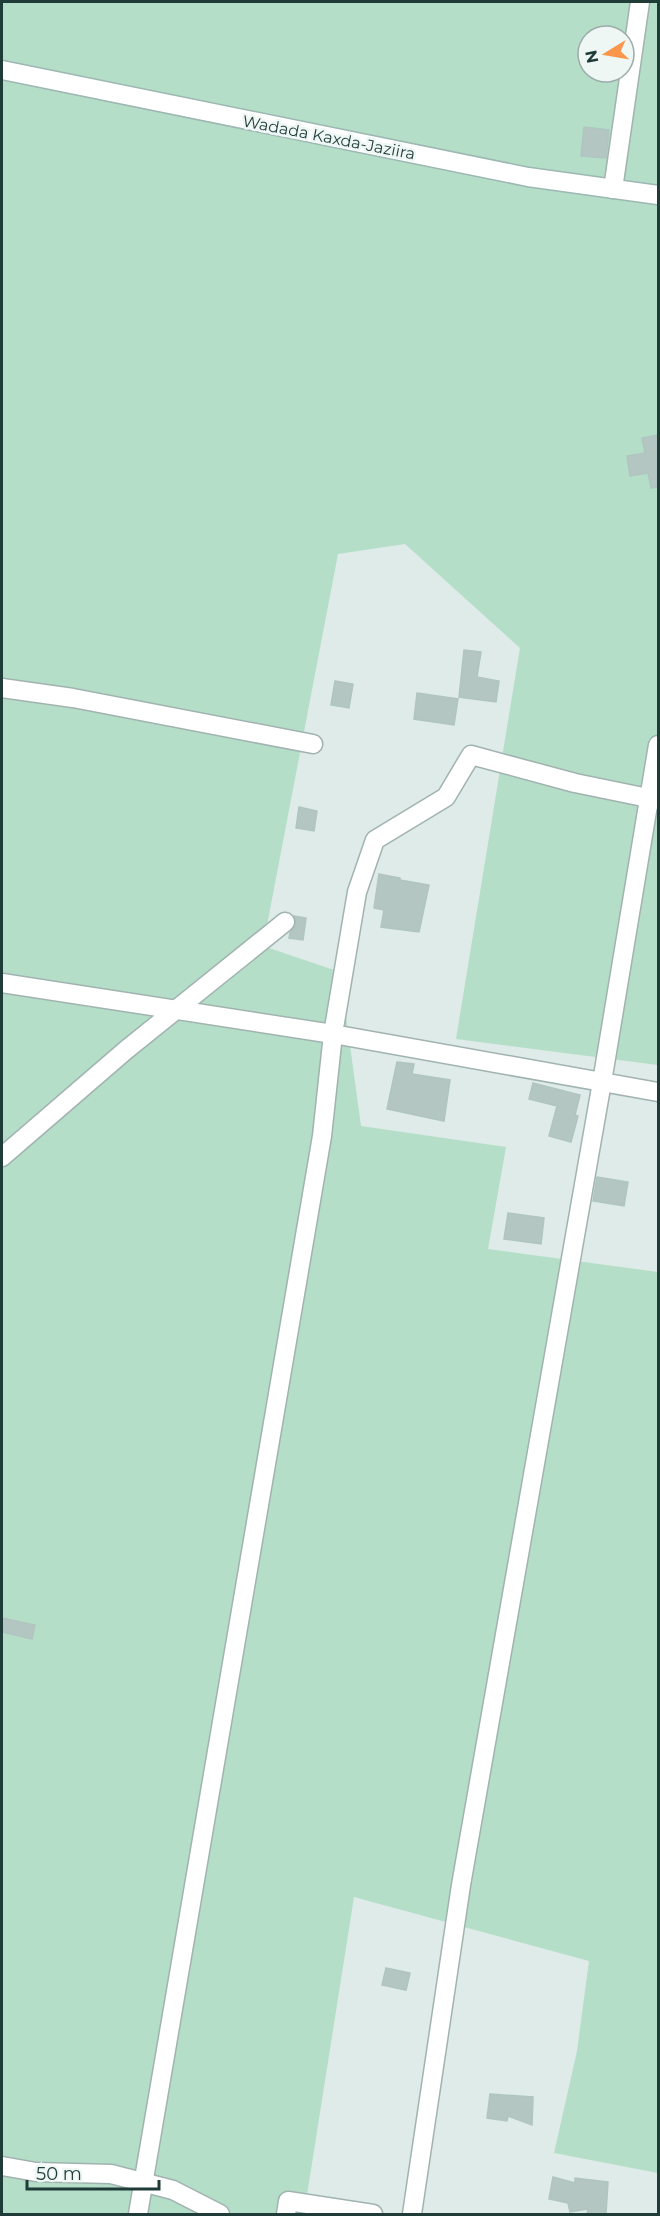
<svg xmlns="http://www.w3.org/2000/svg" width="660" height="2216" viewBox="0 0 660 2216" font-family="Montserrat,sans-serif">
  <style>
    .green { fill: #b5dec8; fill-rule: evenodd }
    .building { fill: #b3c6c1; stroke: #b0c5c0; stroke-width: 1.5 }
    .lines { fill: none; stroke-linecap: round; stroke-linejoin: round }
    .street-casing { stroke: #a1b3b0; stroke-width: 21 }
    .secondary-casing { stroke: #9db7b3; stroke-width: 21 }
    .street { stroke: #fff; stroke-width: 18 }
    .secondary { stroke: #fff; stroke-width: 18 }
    .labels { text-anchor: middle; stroke-width: 5; stroke-linejoin: round; paint-order: stroke }
    .street-label { font-size: 16px; fill: #1f3c39; stroke: #eff7f5 }
  </style>
  <rect width="100%" height="100%" fill="#deebe8"/>
  <path class="green" d="M2 2H658V1065L456 1039 520 648 405 544 338 554 263 946 340 972 361 1126 506 1147 488 1249 658 1272V2173L554 2153 577 2051 589 1961 354 1897 304 2214H2ZM588 36H624V72H588Z"/>
  <g class="building">
    <polygon points="584,127 609,130 606,158 581,156"/>
    <polygon points="658,435 658,487 651,488 648,473 630,476 627,456 645,453 642,438"/>
    <polygon points="464,650 481,652 477,677 499,681 496,702 459,697"/>
    <polygon points="335,681 353,684 349,708 331,705"/>
    <polygon points="417,693 458,699 454,725 414,719"/>
    <polygon points="299,807 317,811 314,831 296,828"/>
    <polygon points="379,874 400,878 400,880 429,885 419,932 381,927 384,910 374,908"/>
    <polygon points="294,916 306,918 303,940 289,938 290,933 296,925"/>
    <polygon points="397,1062 414,1064 412,1074 450,1080 444,1121 387,1109"/>
    <polygon points="533,1083 580,1095 575,1115 578,1116 571,1142 549,1136 557,1106 529,1099"/>
    <polygon points="597,1177 628,1182 624,1206 593,1201"/>
    <polygon points="508,1213 544,1218 541,1244 504,1239"/>
    <polygon points="2,1618 35,1625 32,1639 2,1632"/>
    <polygon points="386,1968 410,1973 406,1990 382,1985"/>
    <polygon points="490,2094 533,2097 532,2125 508,2116 507,2121 487,2118"/>
    <polygon points="553,2177 575,2183 575,2178 608,2182 606,2214 587,2214 588,2209 570,2212 568,2203 549,2199"/>
  </g>
  <g class="lines">
    <g class="street-casing">
      <g id="street">
        <polyline points="613,189 640,2"/>
        <polyline points="2,688 73,698 313,744"/>
        <polyline points="658,800 575,783 471,755 446,797 375,840 357,892 333,1034 658,1092"/>
        <polyline points="2,983 333,1034 322,1136 138,2214"/>
        <polyline points="2,1157 126,1050 285,922"/>
        <polyline points="2,2166 36,2172 111,2174 173,2190 220,2214"/>
        <polyline points="286,2214 288,2201 373,2214"/>
        <polyline points="412,2214 461,1885 602,1082 658,745"/>
      </g>
    </g>
    <g class="secondary-casing">
      <polyline id="secondary" points="2,70 528,177 658,195"/>
    </g>
    <use href="#street" class="street"/>
    <use href="#secondary" class="secondary"/>
  </g>
  <g class="labels">
    <g class="street-label">
      <text transform="translate(329 137) rotate(11)" y="6">Wadada Kaxda-Jaziira</text>
    </g>
  </g>
  <rect width="660" height="2216" fill="none" stroke="#1f3c39" stroke-width="6"/>
  <g transform="translate(606 54) rotate(259)"><circle r="28" fill="#eff7f5" stroke="#9cacaa" stroke-width="1.5"/>
  <path d="M0-4.5L10 22L0 15L-10 22Z" fill="#fb974c"/>
  <text y="-9" font-size="16" font-weight="bold" text-anchor="middle" fill="#1f3c39">N</text>
  </g>
  <path d="M27 2180v9h132v-9" fill="none" stroke="#1f3c39" stroke-width="3"/>
  <text x="36" y="2180" font-size="18" fill="#1f3c39" stroke="#eff7f5" stroke-width="4.5" paint-order="stroke">50 m</text>
</svg>
